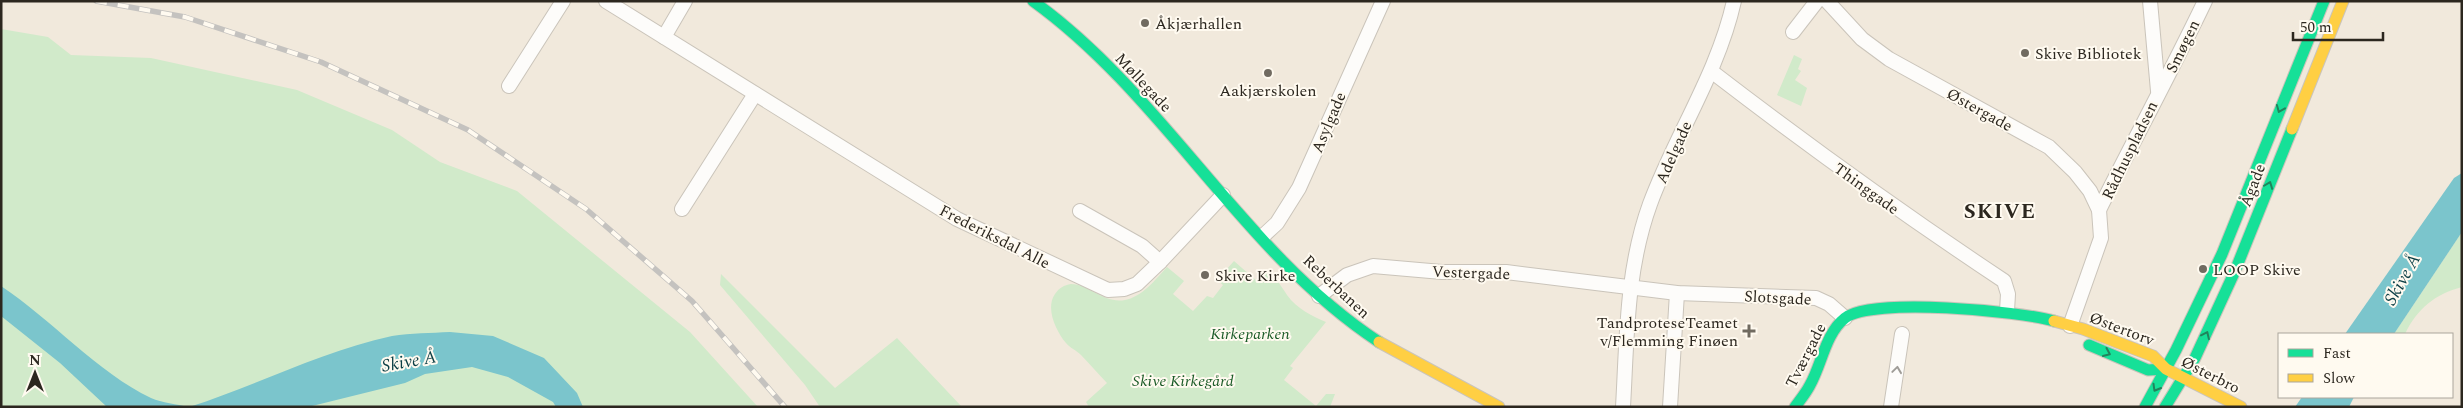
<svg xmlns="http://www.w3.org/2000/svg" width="2463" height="408" viewBox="0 0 2463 408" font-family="Spectral,serif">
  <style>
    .green { fill: #d1eaca }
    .water { fill: #7bc5cc }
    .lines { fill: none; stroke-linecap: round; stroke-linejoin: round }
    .street-casing { stroke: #cac4ba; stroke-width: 16 }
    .fast-casing { stroke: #cac4ba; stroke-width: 13 }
    .slow-casing { stroke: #cac4ba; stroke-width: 13 }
    .street { stroke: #fdfcfa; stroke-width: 14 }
    .fast { stroke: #16e098; stroke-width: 11 }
    .slow { stroke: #ffcf43; stroke-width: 11 }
    .rail-casing { stroke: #c4c2bf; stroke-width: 5.5 }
    .rail { stroke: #fffaf0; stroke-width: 4; stroke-dasharray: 11; stroke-linecap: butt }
    .oneway { stroke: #21845c }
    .oneway2 { stroke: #9f9c97 }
    .poi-dot { fill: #716b61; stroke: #fffaf0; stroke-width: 2 }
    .labels { text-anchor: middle; stroke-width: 4; stroke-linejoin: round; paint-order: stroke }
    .poi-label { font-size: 16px; fill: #2c271f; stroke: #fffaf0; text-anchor: start }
    .street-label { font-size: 16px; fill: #2c271f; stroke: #fffaf0 }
    .park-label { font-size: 16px; font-style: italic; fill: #1b5b27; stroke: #fffaf0 }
    .water-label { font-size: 18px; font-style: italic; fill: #0b3e45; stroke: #fffaf0 }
    .district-label { font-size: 21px; font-weight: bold; letter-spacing: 1px; fill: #2c271f; stroke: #fffaf0 }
  </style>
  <rect width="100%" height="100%" fill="#f1e9dc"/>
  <g class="green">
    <polygon points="1,29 48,37 71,55 151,58 297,90 392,130 440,162 517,191 690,332 758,407 1,407"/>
    <polygon points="1794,55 1802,59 1798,69 1801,71 1795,80 1807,88 1801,106 1777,95"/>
    <path d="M2462 232V287C2435 294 2417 309 2405 334H2394Z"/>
    <path d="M1234 261 1258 282 1268 271C1277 279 1281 286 1287 295 1297 309 1312 316 1326 322L1290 366 1293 368 1284 380 1316 406 1326 394H1335L1330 407H1089L1086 402 1107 383C1098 374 1090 364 1081 355 1076 350 1070 348 1066 343 1056 331 1045 308 1055 294 1059 288 1064 285 1071 284 1089 284 1104 304 1125 300 1142 297 1156 279 1167 267L1184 281 1173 294 1193 311 1207 296 1213 298 1223 285 1217 280Z"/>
    <polygon points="721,274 835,388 897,338 962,407 820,407 805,385 720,285"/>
  </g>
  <g class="water">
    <polygon points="2462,173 2462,232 2394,334 2345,334 2454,178"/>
    <path d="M1 286C51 319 98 373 151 398 162 403 177 404 188 407H107L60 363 1 316Z"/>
    <path d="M450 332 493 336 544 358 577 393 583 407H556L553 402 508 377 472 367 425 374 405 383 308 407H189C258 385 322 351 392 336 411 333 431 333 450 332Z"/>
    <polygon points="2302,397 2354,397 2349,407 2295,407"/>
  </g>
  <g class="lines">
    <g class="street-casing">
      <g id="street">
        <polyline points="606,1 957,219 1108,290 1124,289 1137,284 1160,262 1223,195"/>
        <polyline points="1827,1 1862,39 1889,59 2049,147 2075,172 2090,191 2099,210 2101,238 2070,326"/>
        <polyline points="2150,1 2158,91"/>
        <polyline points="1793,32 1817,1"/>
        <polyline points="664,37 685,1"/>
        <path d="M1711 71C1806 144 1903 214 2004 281L2008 294 2007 311"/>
        <polyline points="509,86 563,1"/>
        <polyline points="682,209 755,94"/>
        <path d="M2099 210C2134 140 2171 72 2205 1"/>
        <polyline points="1080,211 1142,246 1160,262"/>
        <polyline points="1263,236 1277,223 1299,188 1383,1"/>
        <polyline points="1319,296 1347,275 1373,266 1442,272 1506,272 1677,293 1816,298 1829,304 1845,318"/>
        <path d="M1623 407C1627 338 1626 270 1650 204 1675 136 1718 73 1734 1"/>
        <polyline points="1670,407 1677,293"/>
        <polyline points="1891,407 1902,334"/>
      </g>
    </g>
    <g class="fast-casing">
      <g id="fast">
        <path d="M1033 1C1165 96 1242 252 1379 342"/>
        <polyline points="2089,345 2148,370 2166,369"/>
        <path d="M1795 407C1800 400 1806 393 1810 385 1822 364 1825 334 1845 318 1872 297 2019 311 2054 321"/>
        <polyline points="2145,407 2176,350 2222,254 2324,1"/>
        <polyline points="2165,407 2195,358 2235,271 2292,129"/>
      </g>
    </g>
    <g class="slow-casing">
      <g id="slow">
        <polyline points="2292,129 2343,1"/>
        <polyline points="2054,321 2083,329 2153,356 2166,369 2241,407"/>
        <polyline points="1379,342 1499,407"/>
      </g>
    </g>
    <use href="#street" class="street"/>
    <use href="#fast" class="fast"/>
    <use href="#slow" class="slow"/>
    <g class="rail-casing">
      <polyline id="rail" points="96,1 185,17 321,62 468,130 586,209 692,301 785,407"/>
    </g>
    <use href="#rail" class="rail"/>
  </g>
  <defs><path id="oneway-chevron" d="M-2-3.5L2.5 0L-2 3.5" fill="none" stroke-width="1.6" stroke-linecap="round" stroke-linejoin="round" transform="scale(1.25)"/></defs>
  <g class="oneway">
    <use href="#oneway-chevron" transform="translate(2280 109) rotate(112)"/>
    <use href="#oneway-chevron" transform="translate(2269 185) rotate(-69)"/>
    <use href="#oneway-chevron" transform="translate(2206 335) rotate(-65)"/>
    <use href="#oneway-chevron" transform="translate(2107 353) rotate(24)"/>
    <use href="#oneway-chevron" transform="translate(2156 388) rotate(120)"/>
  </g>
  <use class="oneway2" href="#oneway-chevron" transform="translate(1897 370) rotate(-82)"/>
  <g class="poi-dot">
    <circle cx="1145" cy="23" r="5"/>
    <circle cx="2025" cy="53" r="5"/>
    <circle cx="1268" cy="73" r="5"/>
    <circle cx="2203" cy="269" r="5"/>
    <circle cx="1205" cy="275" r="5"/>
    <path d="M1746.5 323.5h5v5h5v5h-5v5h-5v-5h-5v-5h5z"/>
  </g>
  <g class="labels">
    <g class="poi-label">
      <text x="1155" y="29">Åkjærhallen</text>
      <text x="2035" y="59">Skive Bibliotek</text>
      <text x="1268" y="96" text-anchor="middle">Aakjærskolen</text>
      <text x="2213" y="275">LOOP Skive</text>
      <text x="1215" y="281">Skive Kirke</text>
      <text x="1738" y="328" text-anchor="end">TandproteseTeamet<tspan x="1738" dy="18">v/Flemming Finøen</tspan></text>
    </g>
    <g class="street-label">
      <text transform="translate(2182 46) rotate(-64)" y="6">Smøgen</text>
      <text transform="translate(1144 82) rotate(47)" y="6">Møllegade</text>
      <text transform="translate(1980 109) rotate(29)" y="6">Østergade</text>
      <text transform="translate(1328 122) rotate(-67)" y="6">Asylgade</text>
      <text transform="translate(2129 150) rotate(-64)" y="6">Rådhuspladsen</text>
      <text transform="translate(1673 152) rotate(-66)" y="6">Adelgade</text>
      <text transform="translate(2252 185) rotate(-69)" y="6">Ågade</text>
      <text transform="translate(1867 188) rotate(36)" y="6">Thinggade</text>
      <text transform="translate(995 236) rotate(27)" y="6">Frederiksdal Alle</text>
      <text transform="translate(1471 272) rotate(2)" y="6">Vestergade</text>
      <text transform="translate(1337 286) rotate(43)" y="6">Reberbanen</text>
      <text transform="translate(1778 297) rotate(3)" y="6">Slotsgade</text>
      <text transform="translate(2122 328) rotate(21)" y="6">Østertorv</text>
      <text transform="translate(1805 355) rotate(-63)" y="6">Tværgade</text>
      <text transform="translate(2211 374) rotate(27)" y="6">Østerbro</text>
    </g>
    <g class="park-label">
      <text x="1250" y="339">Kirkeparken</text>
      <text x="1183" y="386">Skive Kirkegård</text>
    </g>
    <g class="water-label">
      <text transform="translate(2402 279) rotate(-61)" y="6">Skive Å</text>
      <text transform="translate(409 361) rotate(-10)" y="6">Skive Å</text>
    </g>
    <g class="district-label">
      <text x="2000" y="218">SKIVE</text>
    </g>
  </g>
  <rect width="2463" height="408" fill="none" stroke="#2c271f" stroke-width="5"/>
  <rect x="2278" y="333" width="175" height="65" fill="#fffaf0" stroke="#aba69c"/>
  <rect x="2288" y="349" width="25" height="8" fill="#16e098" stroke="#aba69c"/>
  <text x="2323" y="358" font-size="15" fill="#2c271f">Fast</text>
  <rect x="2288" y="374" width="25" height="8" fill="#ffcf43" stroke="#aba69c"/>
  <text x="2323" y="383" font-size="15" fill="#2c271f">Slow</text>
  <g transform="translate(35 373)" stroke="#fffaf0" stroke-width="4" paint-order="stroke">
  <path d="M0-4L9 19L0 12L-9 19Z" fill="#2c271f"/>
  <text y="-8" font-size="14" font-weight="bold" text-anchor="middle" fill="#2c271f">N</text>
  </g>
  <path d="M2293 32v8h90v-8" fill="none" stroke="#2c271f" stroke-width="2.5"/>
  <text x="2300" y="32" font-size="15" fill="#2c271f" stroke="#fffaf0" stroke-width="4" paint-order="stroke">50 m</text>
</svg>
